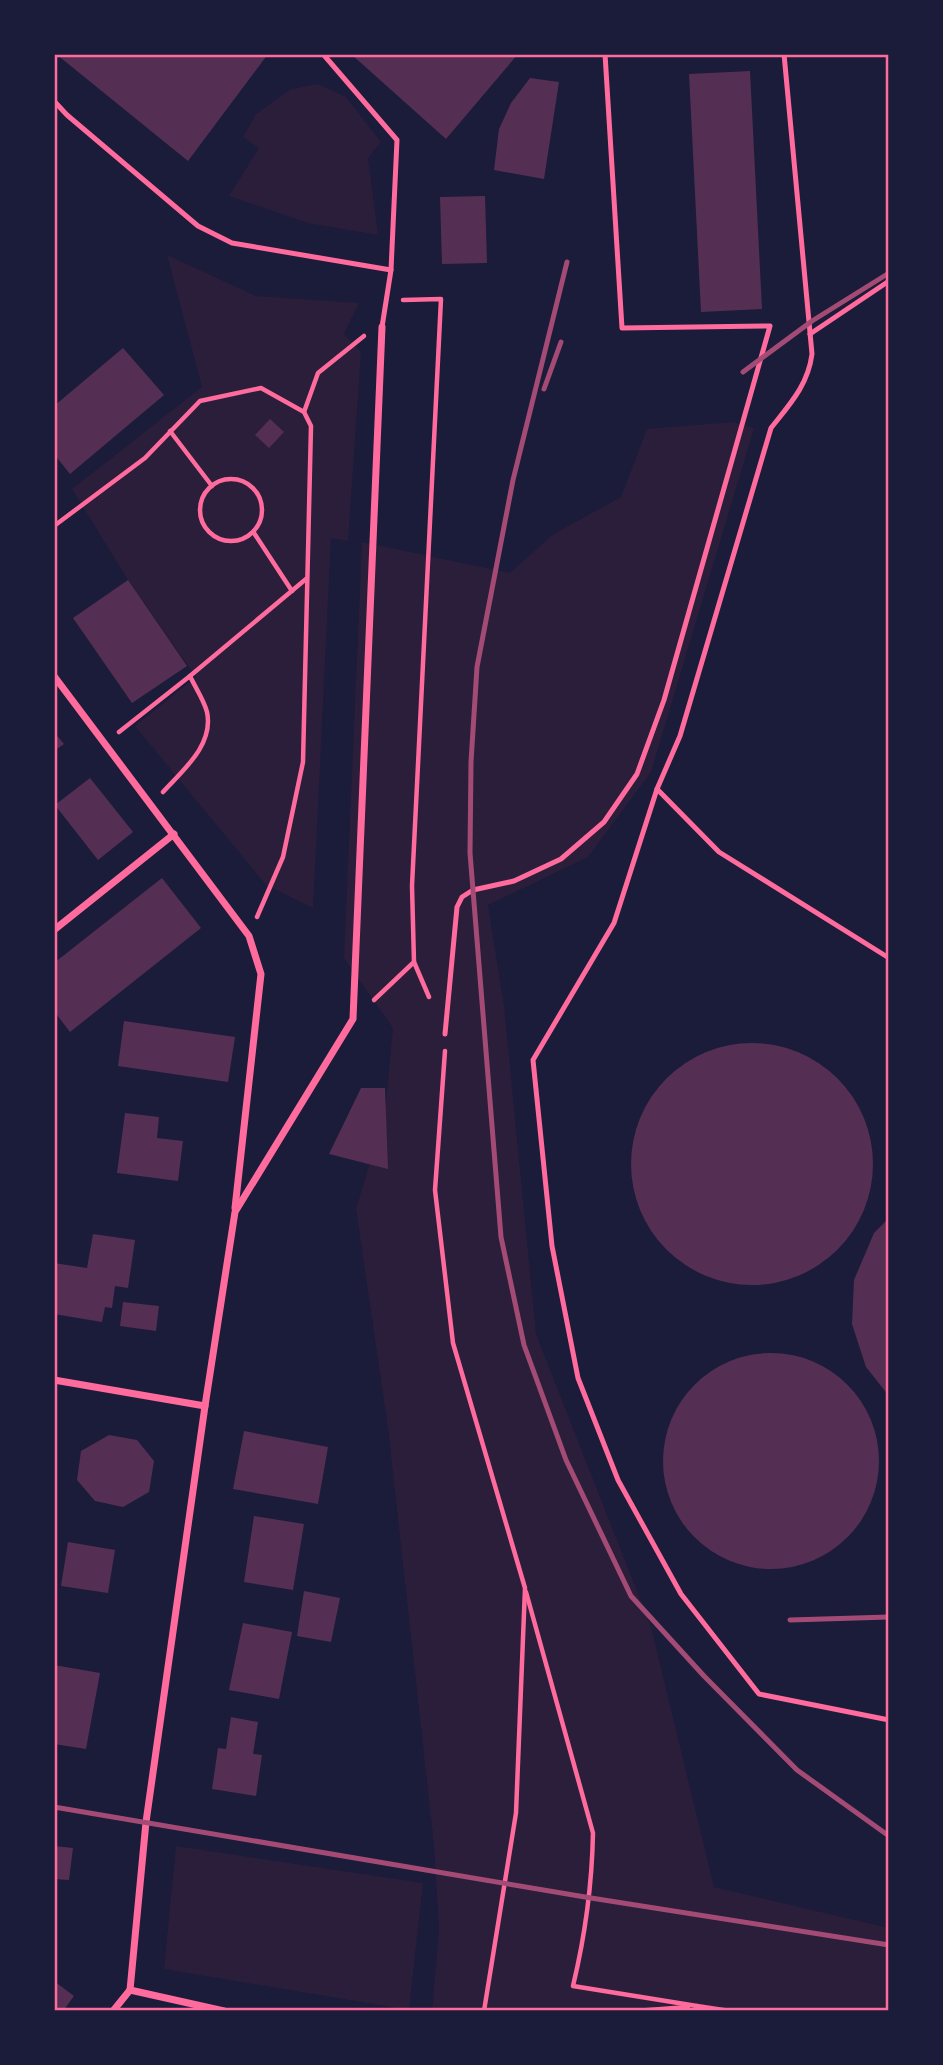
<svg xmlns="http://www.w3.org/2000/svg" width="943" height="2065" viewBox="0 0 943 2065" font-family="'Crimson Pro',serif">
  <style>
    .green { fill: #2a1e3b }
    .building { fill: #542f53 }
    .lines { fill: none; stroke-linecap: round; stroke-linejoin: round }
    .path { stroke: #ff6b9d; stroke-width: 4.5 }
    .service { stroke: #ff6b9d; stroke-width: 5 }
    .minor { stroke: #ff6b9d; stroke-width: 7 }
    .rail { stroke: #a44b75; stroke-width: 5 }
    .neatline { fill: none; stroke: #ff6b9d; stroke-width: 2.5 }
  </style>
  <rect width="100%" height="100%" fill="#1b1b3a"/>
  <g class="green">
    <polygon points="318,84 346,97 381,142 368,158 378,235 308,223 229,196 259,148 243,137 256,114 291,89"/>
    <polygon points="167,255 256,296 359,303 344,334 361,352 348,541 331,538 313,908 266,885 135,726 196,677 128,580 72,489 202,387"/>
    <polygon points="733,422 754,428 651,772 588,857 488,905 504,1006 536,1334 651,1627 714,1887 889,1928 889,2011 432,2011 439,1930 434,1845 388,1428 356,1209 385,1113 393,1028 344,958 362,542 510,573 552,535 621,497 647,429"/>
    <polygon points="176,1846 423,1883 409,2010 164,1969"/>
  </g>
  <g class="building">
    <polygon points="56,54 268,54 188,161"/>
    <polygon points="351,54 518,54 446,139"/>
    <polygon points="750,71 762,309 701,312 689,74"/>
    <polygon points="530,78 559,82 544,179 494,170 499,129 511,103"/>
    <polygon points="485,196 487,263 442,264 440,197"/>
    <polygon points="123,348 164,395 70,474 54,454 54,406"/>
    <polygon points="270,419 284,432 269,448 255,435"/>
    <polygon points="128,580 187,666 132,703 73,618"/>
    <polygon points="54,732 64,744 54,751"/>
    <polygon points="90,778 133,832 98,860 55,805"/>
    <polygon points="162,878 201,928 70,1032 54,1011 54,963"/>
    <polygon points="124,1021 235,1037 228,1082 118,1066"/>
    <circle cx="752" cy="1164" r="121"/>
    <polygon points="361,1088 385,1088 388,1169 329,1154"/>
    <polygon points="125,1113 159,1117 157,1138 183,1141 178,1181 117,1173"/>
    <polygon points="889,1218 889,1396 866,1367 852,1324 854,1280 874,1233"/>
    <polygon points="93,1234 135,1240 128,1288 115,1286 112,1308 105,1307 102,1322 54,1314 54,1263 87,1268"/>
    <polygon points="123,1302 159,1306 156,1331 120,1326"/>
    <circle cx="771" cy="1461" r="108"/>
    <polygon points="244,1431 328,1447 318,1504 233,1489"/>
    <polygon points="109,1435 137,1440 154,1461 149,1492 123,1507 95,1501 77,1480 81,1451"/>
    <polygon points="254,1516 304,1524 293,1590 244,1582"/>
    <polygon points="68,1542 115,1550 108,1593 61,1586"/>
    <polygon points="304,1591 340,1598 331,1642 297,1636"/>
    <polygon points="243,1623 292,1632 279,1699 229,1690"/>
    <polygon points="54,1665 100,1673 86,1749 54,1744"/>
    <polygon points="231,1717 258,1722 253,1754 262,1755 256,1796 212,1789 218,1748 226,1749"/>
    <polygon points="54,1846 73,1848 69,1880 54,1879"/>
    <polygon points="54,1981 74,1996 63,2011 54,2011"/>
  </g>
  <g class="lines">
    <g class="path">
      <polyline points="403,300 441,299 412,886 414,962 429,997"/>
      <polyline points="304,412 318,373 364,336"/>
      <polyline points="170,431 212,486"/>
      <circle cx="231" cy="510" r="31"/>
      <polyline points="54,526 145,458 200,401 261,388 304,412 311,426 303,762 283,857 257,917"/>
      <polyline points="254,533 292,591"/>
      <polyline points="190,676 306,579"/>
      <path d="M119 732 190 676C195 687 204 700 207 712 214 745 183 770 163 792"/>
      <polyline points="374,1000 414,962"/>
      <polyline points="445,1051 435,1190 453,1343 525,1588 516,1813 484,2011"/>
      <path d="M526 1592 593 1833C592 1885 585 1936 573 1986L697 2006"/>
      <polyline points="697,2006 730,2011"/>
      <polyline points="635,2011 688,2007"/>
    </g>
    <g class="service">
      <polyline points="323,54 397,140 391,270 382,327"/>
      <path d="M784 54 812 354C808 385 790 404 771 428L680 736 657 789 719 852 889 958"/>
      <polyline points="54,101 67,115 198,226 232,243 391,270"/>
      <polyline points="810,334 889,281"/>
      <polyline points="657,789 614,923 533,1060 552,1246 578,1378 618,1480 681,1594 759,1694 889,1720"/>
      <polyline points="445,1034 457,907 462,897 473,890 514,881 561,859 604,822 637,774 664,700 770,326 622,328 605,54"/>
    </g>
    <g class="minor">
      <polyline points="54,676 249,936 261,974 235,1208"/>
      <polyline points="54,930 174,834"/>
      <polyline points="54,1380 205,1406"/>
      <polyline points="130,1990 146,1822 205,1406 235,1212 353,1019 382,327"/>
      <polyline points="130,1990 224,2011"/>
      <polyline points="113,2011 130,1990"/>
    </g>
    <g class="rail">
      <polyline points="567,262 513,480 477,667 471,762 470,853 501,1237 524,1345 566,1460 631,1596 704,1676 797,1770 889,1836"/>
      <polyline points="743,372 812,321 889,273"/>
      <polyline points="544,389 561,342"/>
      <polyline points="790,1620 889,1617"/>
      <polyline points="54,1807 591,1898 889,1945"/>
    </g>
  </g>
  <rect width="943" height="2065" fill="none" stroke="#1b1b3a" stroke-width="112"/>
  <rect x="56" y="56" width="831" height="1953" class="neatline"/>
</svg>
